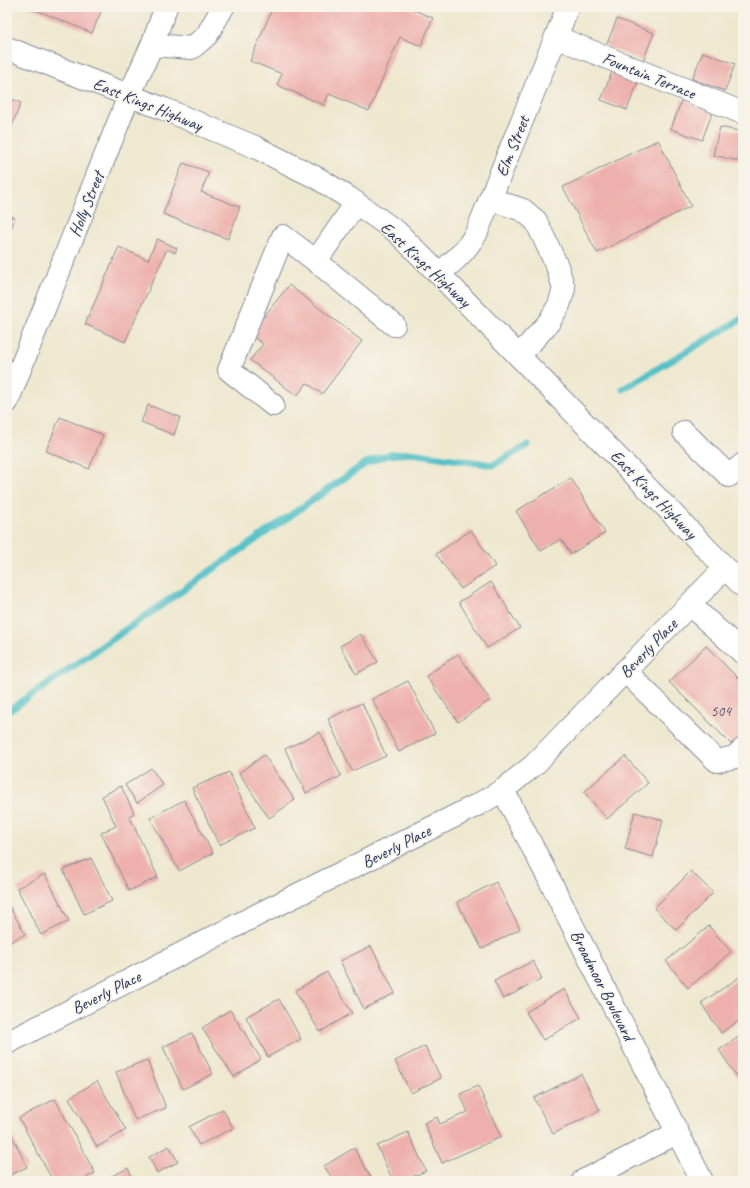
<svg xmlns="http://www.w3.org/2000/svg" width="750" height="1188" viewBox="0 0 750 1188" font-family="Caveat,sans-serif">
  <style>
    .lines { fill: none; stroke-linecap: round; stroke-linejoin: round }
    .stream { stroke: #52c1c8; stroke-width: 7 }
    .building { fill: #eeb0ac }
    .minor-casing { stroke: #848c96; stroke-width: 24 }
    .major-casing { stroke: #848c96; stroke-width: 24 }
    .minor { stroke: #fff; stroke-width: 22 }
    .major { stroke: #fff; stroke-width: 22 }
    .labels { text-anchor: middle; stroke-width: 3; stroke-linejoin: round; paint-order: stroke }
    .number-label { font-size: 15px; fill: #504f72 }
    .street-label { font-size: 17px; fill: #1b2f5e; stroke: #f7f3e8 }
  </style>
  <rect width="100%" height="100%" fill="#f7f3e8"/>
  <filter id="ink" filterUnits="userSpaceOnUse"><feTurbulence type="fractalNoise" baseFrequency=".025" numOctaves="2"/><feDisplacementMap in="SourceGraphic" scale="8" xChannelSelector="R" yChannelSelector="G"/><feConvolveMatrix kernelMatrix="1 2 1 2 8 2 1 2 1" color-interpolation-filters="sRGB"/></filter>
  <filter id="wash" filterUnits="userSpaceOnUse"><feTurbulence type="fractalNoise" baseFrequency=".012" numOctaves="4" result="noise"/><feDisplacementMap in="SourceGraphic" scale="16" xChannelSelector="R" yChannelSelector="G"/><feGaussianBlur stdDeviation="0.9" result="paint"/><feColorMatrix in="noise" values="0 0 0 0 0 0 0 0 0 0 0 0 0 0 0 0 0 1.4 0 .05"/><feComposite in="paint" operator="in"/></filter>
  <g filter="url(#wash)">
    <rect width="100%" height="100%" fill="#eee8cf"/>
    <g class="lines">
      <g class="stream">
        <polyline points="623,389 743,318"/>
        <polyline points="7,712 366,463 388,455 411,453 493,465 528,445"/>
      </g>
    </g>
    <g id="blocks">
      <g class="building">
        <polygon points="29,7 103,7 92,33"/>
        <polygon points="273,7 407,7 433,18 421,46 400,37 369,111 329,94 324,105 277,85 282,74 250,61"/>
        <polygon points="617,19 654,33 643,61 606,46"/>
        <polygon points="703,52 735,64 725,91 692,79"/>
        <polygon points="613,69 639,79 627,110 601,100"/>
        <polygon points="7,97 21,103 7,138"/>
        <polygon points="682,99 713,111 702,140 671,129"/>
        <polygon points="720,127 743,132 743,162 713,155"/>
        <polygon points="658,140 691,206 597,253 563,187"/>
        <polygon points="183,163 209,172 201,192 240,207 228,239 163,214"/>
        <polygon points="7,215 15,218 7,239"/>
        <polygon points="157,239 177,248 175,253 167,249 125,342 85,324 119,247 148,260"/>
        <polygon points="289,285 362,341 322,394 307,383 297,396 250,360 263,344 250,334"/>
        <polygon points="148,405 180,417 174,435 141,422"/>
        <polygon points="60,417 103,435 89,469 46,451"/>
        <polygon points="571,478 605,533 571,554 561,539 541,551 516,511"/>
        <polygon points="471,530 495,566 461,589 436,554"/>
        <polygon points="491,582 520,628 487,648 459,602"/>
        <polygon points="361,634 378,662 356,674 340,646"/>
        <polygon points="706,646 743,683 743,739 734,747 669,682"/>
        <polygon points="458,654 490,700 458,722 426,676"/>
        <polygon points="408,681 435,733 399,752 372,699"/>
        <polygon points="362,703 386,756 352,771 328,719"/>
        <polygon points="320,732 341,776 306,793 285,749"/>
        <polygon points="264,755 295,800 269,818 239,773"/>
        <polygon points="625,756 648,783 607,819 584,792"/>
        <polygon points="151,768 163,785 137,803 125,785"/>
        <polygon points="229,772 255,828 219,845 192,788"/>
        <polygon points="121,786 134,813 129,816 158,877 129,891 101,833 116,826 102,796"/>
        <polygon points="184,800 213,853 179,871 150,818"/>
        <polygon points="635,812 663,820 653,857 625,849"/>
        <polygon points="91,858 112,901 84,914 63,870"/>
        <polygon points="691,871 713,893 676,930 654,908"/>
        <polygon points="45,874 69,921 41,935 17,888"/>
        <polygon points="496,882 520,929 482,949 457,902"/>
        <polygon points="7,902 25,934 7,944"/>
        <polygon points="709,926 731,952 688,988 666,961"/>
        <polygon points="371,946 395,993 364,1009 340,961"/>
        <polygon points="533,961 542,979 503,999 494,981"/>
        <polygon points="327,972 352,1013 320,1032 295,991"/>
        <polygon points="743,975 743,1018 721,1033 701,1003"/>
        <polygon points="564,989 581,1018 543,1040 526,1012"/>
        <polygon points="279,999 301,1039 268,1057 246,1017"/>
        <polygon points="230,1010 261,1059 234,1077 202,1028"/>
        <polygon points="192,1033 213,1074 183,1089 163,1047"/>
        <polygon points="743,1034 743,1075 738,1078 719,1050"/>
        <polygon points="425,1046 441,1078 411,1093 395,1061"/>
        <polygon points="147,1060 166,1108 135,1120 116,1072"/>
        <polygon points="581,1074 600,1110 553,1134 534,1098"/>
        <polygon points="97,1081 126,1130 97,1147 69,1098"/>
        <polygon points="478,1086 501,1137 442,1163 424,1123 437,1117 440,1124 468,1112 460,1094"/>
        <polygon points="55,1099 95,1173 80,1181 66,1181 64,1178 57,1181 53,1181 19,1118"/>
        <polygon points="223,1109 233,1128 199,1145 189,1127"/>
        <polygon points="7,1125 27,1167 7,1177"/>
        <polygon points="408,1132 426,1171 402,1181 393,1181 377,1146"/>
        <polygon points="169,1146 178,1162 157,1173 149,1157"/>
        <polygon points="354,1148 373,1181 334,1181 324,1166"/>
        <polygon points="128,1168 134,1181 102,1181"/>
      </g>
    </g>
  </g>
  <g filter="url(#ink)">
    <use href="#blocks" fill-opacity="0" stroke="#848c96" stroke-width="1"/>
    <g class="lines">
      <g class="minor-casing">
        <g id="minor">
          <polyline points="556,37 743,113"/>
          <polyline points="152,45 192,48 207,35 223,7"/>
          <polyline points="490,199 523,210 536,221 557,266 564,289 559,305 549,322 519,356"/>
          <polyline points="316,261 394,325"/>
          <path d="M438 273C454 263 466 250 476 234L568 7"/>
          <polyline points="7,402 129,96 152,45 166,7"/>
          <polyline points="273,405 229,370 283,236 316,261 356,203"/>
          <polyline points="684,432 729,476 743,464"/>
          <polyline points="690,605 743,653"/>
          <polyline points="625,671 717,761 735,757 743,749"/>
          <polyline points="503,790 548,877 702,1181"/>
          <polyline points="7,1043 247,920 479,804 503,790 534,765 725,568"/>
          <polyline points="583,1181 677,1133"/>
        </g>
      </g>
      <g class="major-casing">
        <polyline id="major" points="7,48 164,109 255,147 319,179 349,198 397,232 438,273 743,586"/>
      </g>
      <use href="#minor" class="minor"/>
      <use href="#major" class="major"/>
    </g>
  </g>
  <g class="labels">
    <g class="number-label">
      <text x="721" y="716">504</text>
    </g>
    <g class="street-label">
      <text transform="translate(649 75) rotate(22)" y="6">Fountain Terrace</text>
      <text transform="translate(148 104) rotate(22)" y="6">East Kings Highway</text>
      <text transform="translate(512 146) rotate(-68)" y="6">Elm Street</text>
      <text transform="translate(86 204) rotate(-68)" y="6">Holly Street</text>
      <text transform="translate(426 264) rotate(43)" y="6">East Kings Highway</text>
      <text transform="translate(654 494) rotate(46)" y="6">East Kings Highway</text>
      <text transform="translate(648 648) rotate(-46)" y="6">Beverly Place</text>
      <text transform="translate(396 846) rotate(-27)" y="6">Beverly Place</text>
      <text transform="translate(603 985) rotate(63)" y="6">Broadmoor Boulevard</text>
      <text transform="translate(106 992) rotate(-27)" y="6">Beverly Place</text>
    </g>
  </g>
  <rect width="750" height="1188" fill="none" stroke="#f7f3e8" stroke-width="24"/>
</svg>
